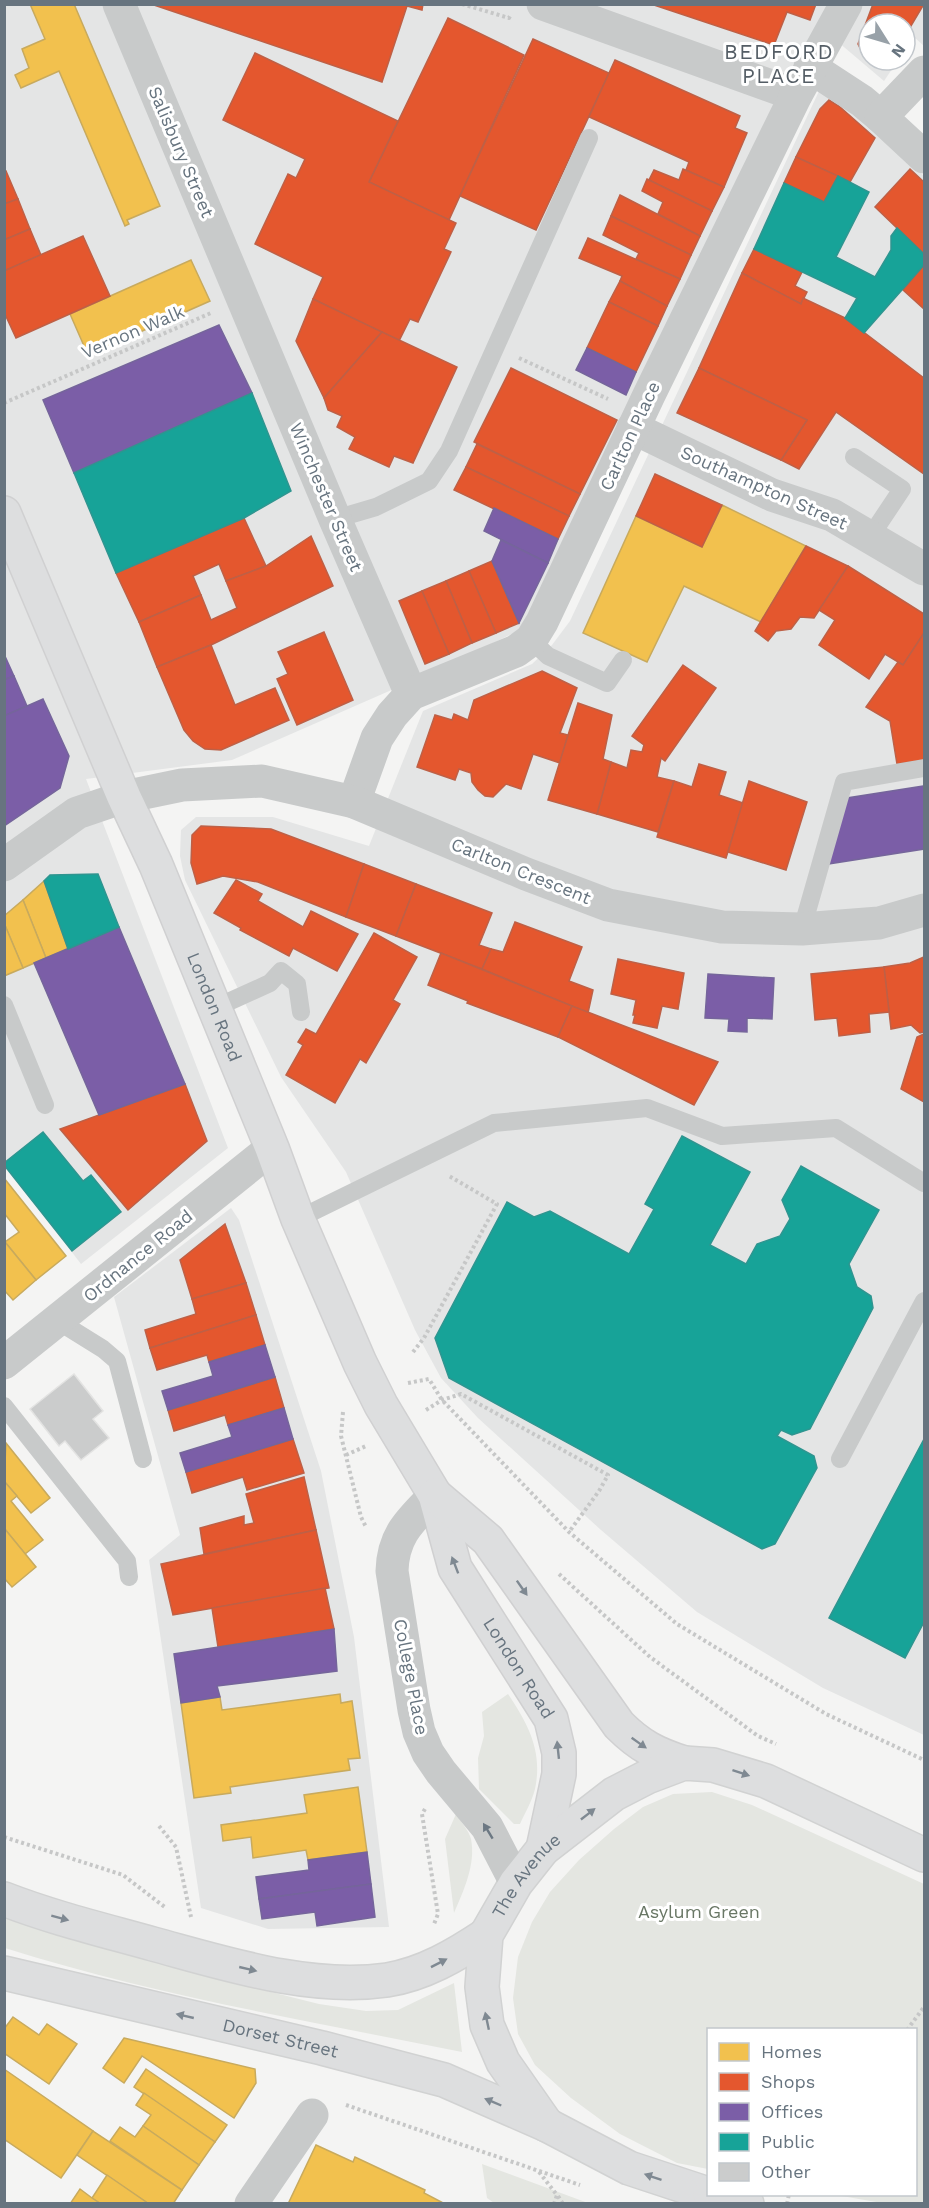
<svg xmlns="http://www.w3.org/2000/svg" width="929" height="2208" viewBox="0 0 929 2208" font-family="'Work Sans',sans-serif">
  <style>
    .built { fill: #e4e5e5 }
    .green { fill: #e4e6e1 }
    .homes { fill: #f2c14e; stroke: #c8aa5d; stroke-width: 1.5 }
    .shops { fill: #e4572e; stroke: #be6046; stroke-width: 1.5 }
    .offices { fill: #7b5ea7; stroke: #75659b; stroke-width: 1.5 }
    .public { fill: #17a398; stroke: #2f9590; stroke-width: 1.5 }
    .building { fill: #cbcccc; stroke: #e3e3e2; stroke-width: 1.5 }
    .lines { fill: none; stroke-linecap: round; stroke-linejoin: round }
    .secondary-casing { stroke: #d0d0d1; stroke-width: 36 }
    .primary-casing { stroke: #d1d2d2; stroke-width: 36 }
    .path { stroke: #c6c7c7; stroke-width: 4; stroke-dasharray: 3 3; stroke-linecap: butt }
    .lane { stroke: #c8caca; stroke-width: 18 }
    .street { stroke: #c8caca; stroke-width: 33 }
    .secondary { stroke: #dddedf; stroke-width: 33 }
    .primary { stroke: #dddedf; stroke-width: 33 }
    .oneway { fill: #7f8992 }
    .oneway2 { fill: #6c7883 }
    .labels { text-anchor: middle; stroke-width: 6; stroke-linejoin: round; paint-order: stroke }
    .street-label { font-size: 18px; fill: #67747f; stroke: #fff }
    .park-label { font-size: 18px; fill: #697765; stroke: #fff }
    .quarter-label { font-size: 21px; letter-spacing: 1.5px; fill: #545d65; stroke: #fff }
  </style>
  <rect width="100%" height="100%" fill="#f4f4f3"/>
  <g class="built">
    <polygon points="5,5 924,5 924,46 914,37 905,50 905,24 869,24 869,60 898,60 884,81 818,25 522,629 444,667 232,760 86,779 228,1148 81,1264 5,1165"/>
    <polygon points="820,89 848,105 924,176 924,1735 823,1688 697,1612 601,1530 478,1418 441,1378 415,1330 346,1172 281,1077 185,880 180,856 181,830 196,817 273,817 369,846 423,711 532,664 552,645 570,621"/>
    <polygon points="231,1208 239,1220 321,1471 354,1637 389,1927 268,1929 201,1908 149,1560 180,1535 114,1297"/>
  </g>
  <g class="green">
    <path d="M508 1694C528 1724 543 1751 535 1789 532 1801 525 1813 520 1824H514L479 1789 478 1758 484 1736 482 1712Z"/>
    <polygon points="712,1792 752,1805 924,1884 924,2203 882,2203 836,2195 916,2194 916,2030 708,2030 708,2169 677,2163 620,2134 571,2098 535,2065 518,2034 513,1998 518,1957 532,1922 550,1892 579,1860 614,1829 643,1807 673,1794"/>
    <path d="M456 1814C461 1822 469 1831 471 1839 476 1864 464 1890 454 1913L445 1839Z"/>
    <path d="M4 1918 231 1982 319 2004 366 2011 398 2010 454 1983 462 2052C309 2021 153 1995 5 1948Z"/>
    <polygon points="482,2164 588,2203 494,2203 487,2198"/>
  </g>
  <g class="homes">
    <polygon points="30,4 74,4 160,206 127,220 129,224 125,226 59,71 21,88 15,75 29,68 22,49 45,39"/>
    <polygon points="191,260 210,301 88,355 70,314"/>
    <polygon points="722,505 806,546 761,622 684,586 647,662 583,633 636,516 702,547"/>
    <polygon points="44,881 68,949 46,958 23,900"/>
    <polygon points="23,900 46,958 23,968 4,923 4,916"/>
    <polygon points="4,923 23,968 4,976"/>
    <polygon points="4,1178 66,1256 36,1280 5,1242 19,1232 4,1213"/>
    <polygon points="5,1242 36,1280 13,1300 4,1290"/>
    <polygon points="6,1443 50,1498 31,1513 4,1481"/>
    <polygon points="4,1481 17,1496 11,1501 43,1540 25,1554 4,1528"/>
    <polygon points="4,1528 36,1567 12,1587 4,1578"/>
    <polygon points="340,1694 341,1703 352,1701 360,1758 348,1759 350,1770 230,1787 231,1793 194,1798 181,1703 220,1697 222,1710"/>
    <polygon points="358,1787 367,1852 308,1860 306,1850 253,1858 251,1837 223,1841 221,1825 307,1813 304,1795"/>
    <polygon points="13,2017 39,2035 47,2024 77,2044 49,2084 4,2053 4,2029"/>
    <polygon points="124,2038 255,2069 256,2083 234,2118 142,2056 124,2083 103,2068"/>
    <polygon points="4,2069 93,2131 61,2178 4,2139"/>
    <polygon points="146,2069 227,2125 215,2142 134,2087"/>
    <polygon points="144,2093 215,2142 199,2165 143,2126 151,2115 136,2105"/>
    <polygon points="143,2126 199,2165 182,2190 110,2141 120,2127 135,2137"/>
    <polygon points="93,2131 182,2190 173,2204 149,2204 77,2155"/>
    <polygon points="316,2145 353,2162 355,2157 425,2190 424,2193 445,2204 288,2204"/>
    <polygon points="107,2175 149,2204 101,2204 92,2198"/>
    <polygon points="80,2189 92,2198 101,2204 70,2204"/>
  </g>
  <g class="shops">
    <polygon points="151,4 423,4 422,10 407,6 382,82"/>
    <polygon points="651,4 816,4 810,20 787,12 774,45"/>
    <polygon points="873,4 924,4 905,36 905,24 869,24 869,57 862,52 858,44"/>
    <polygon points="448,18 524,55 449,220 369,182"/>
    <polygon points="533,39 609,73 536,230 460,196"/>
    <polygon points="255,53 398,121 369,182 456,223 444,249 451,252 418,322 410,319 399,341 313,299 323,277 255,244 288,174 296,178 305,159 223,120"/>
    <polygon points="615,60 740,116 735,128 747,133 724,187 686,170 689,162 589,117"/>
    <polygon points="829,100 839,106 875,138 850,182 796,157 820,109"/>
    <polygon points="796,157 838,176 824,202 784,183"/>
    <polygon points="683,169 724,187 712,211 649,180 654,170 679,180"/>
    <polygon points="910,169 924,182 924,254 875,207"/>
    <polygon points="6,171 18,199 4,204 4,172"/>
    <polygon points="647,179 712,211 700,236 658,214 663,202 642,191"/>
    <polygon points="620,195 700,236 691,255 611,216"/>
    <polygon points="18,199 30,229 4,240 4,204"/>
    <polygon points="611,216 691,255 680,279 636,259 639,253 603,235"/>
    <polygon points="30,229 41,255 4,271 4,240"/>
    <polygon points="83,236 110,296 16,338 4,312 4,271"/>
    <polygon points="588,238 680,279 667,306 620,281 622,276 579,258"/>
    <polygon points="754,249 802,272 795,286 807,292 801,304 742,273"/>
    <polygon points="924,265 924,309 903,290"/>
    <polygon points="742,273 801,304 803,298 845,318 924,378 924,474 836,412 799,469 781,460 807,420 699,368"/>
    <polygon points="620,281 667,306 658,326 609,302"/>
    <polygon points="313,299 382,332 324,398 296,341"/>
    <polygon points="609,302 658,326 636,372 587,348"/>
    <polygon points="382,332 457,367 413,463 394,456 389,467 349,449 355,437 337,427 342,416 328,410 324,398"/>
    <polygon points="511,368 617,420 580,494 474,442"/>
    <polygon points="699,368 807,420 781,460 677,413"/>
    <polygon points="477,444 580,494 569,516 466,467"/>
    <polygon points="466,467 569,516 558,539 454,490"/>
    <polygon points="655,474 722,505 702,547 636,516"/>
    <polygon points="244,518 266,566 226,581 219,564 193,576 201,595 139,622 116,573"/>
    <polygon points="311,536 333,586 211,645 157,667 139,622 201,595 211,620 237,608 226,581 266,566"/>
    <polygon points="806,546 848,566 814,618 800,617 791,629 776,631 768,641 755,631"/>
    <polygon points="492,561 519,623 496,633 469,571"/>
    <polygon points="848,566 924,614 924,633 903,665 885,654 869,679 819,645 835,620 819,610"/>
    <polygon points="469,571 496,633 472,643 446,581"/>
    <polygon points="446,581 472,643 449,654 422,591"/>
    <polygon points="422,591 449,654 425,664 399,601"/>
    <polygon points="324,632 353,700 297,725 277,679 288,674 278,652"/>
    <polygon points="924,633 924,760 897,764 890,721 866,707 898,662 903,665"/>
    <polygon points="211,645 235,705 275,688 289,720 221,750 205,749 193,741 184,730 157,667"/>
    <polygon points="683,665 716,688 665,761 661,758 657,777 674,781 658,832 597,814 611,762 627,768 631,750 642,752 644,745 632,736"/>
    <polygon points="542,671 577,688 560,733 568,735 560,763 533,754 521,789 506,784 493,797 485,796 478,790 472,782 471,773 459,769 455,780 417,767 435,715 452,720 454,714 468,720 474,700"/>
    <polygon points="578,703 612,715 603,759 611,762 597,814 548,800"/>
    <polygon points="699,764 726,772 719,795 743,803 726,858 657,837 674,781 692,787"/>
    <polygon points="749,781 807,802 786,870 728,852"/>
    <polygon points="201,826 271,829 364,864 346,917 258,882 223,876 197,884 191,863 192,835"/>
    <polygon points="364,864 416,884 396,936 346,917"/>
    <polygon points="236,880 262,894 258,901 303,927 311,911 358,934 337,971 293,948 289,956 240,930 241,928 214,913"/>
    <polygon points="416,884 492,913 479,945 491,949 482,969 396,936"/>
    <polygon points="515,922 582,947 569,981 593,990 588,1013 482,969 491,949 503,952"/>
    <polygon points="374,933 417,957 393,1000 400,1004 366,1063 360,1059 335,1103 286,1075 303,1045 298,1042 306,1029 316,1034"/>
    <polygon points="441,953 572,1006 558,1037 467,1003 468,1001 428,985"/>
    <polygon points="924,957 924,1032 920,1033 911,1025 891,1029 884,967 910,963"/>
    <polygon points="618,959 684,973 678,1009 662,1006 657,1028 633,1023 635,1015 633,1015 636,1000 611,994"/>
    <polygon points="884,967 889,1012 869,1014 870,1032 839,1036 837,1018 815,1020 811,974"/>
    <polygon points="572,1006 718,1062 694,1105 558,1037"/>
    <polygon points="924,1034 924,1102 901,1089 917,1037"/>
    <polygon points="185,1084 207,1141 128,1210 60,1129"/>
    <polygon points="225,1224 246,1283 192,1299 180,1260"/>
    <polygon points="246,1283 256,1315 150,1348 145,1330 196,1314 192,1299"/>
    <polygon points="256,1315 265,1345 209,1362 207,1355 157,1370 150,1348"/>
    <polygon points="275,1377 284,1408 228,1425 225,1415 174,1431 168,1410"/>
    <polygon points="293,1439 304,1473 247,1490 243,1477 192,1493 186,1472"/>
    <polygon points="304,1477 316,1530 204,1554 200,1528 244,1516 244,1525 254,1523 246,1494"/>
    <polygon points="316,1530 329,1588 173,1615 161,1564"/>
    <polygon points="325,1588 334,1629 218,1647 212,1608"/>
  </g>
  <g class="offices">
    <polygon points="219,325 252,393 74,473 43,400"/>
    <polygon points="587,348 636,372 626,395 576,370"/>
    <polygon points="494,508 558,539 548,563 484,531"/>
    <polygon points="501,540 548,563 519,623 492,561"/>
    <polygon points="4,654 14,676 4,680"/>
    <polygon points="14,676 27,706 4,716 4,680"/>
    <polygon points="43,699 69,756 60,788 4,826 4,716"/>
    <polygon points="924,786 924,849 828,864 847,798"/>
    <polygon points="119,927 185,1084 99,1115 34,963"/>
    <polygon points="708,974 774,978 772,1019 747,1018 747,1032 728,1031 729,1019 705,1018"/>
    <polygon points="265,1345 275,1377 168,1410 162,1391 213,1376 209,1362"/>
    <polygon points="284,1408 293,1439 186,1472 180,1453 232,1437 228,1425"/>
    <polygon points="334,1629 337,1671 217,1686 220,1697 181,1703 174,1654"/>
    <polygon points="367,1852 371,1884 259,1899 256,1877 309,1870 308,1860"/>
    <polygon points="371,1884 375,1917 317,1926 315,1912 262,1919 259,1899"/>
  </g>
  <g class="public">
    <polygon points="838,176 869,192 836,257 875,277 891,250 891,236 897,228 924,254 924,265 864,333 845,318 857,298 754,249 784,183 824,202"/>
    <polygon points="252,393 291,491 244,518 116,573 74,473"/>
    <polygon points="98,874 119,927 68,949 44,881 50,875"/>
    <polygon points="43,1132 83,1181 91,1175 121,1212 72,1251 4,1165 4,1163"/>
    <polygon points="682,1136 750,1172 710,1245 746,1264 757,1244 780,1236 790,1219 782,1200 801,1166 879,1210 849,1264 857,1287 871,1296 873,1308 810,1429 792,1435 781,1430 777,1436 814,1456 817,1468 775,1544 762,1549 449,1378 435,1338 507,1202 534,1217 550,1211 629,1254 654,1209 645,1204"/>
    <polygon points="924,1439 924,1622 905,1658 829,1618"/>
  </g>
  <polygon class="building" points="74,1374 103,1411 93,1419 109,1438 81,1460 65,1441 59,1446 30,1409"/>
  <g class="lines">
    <g class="secondary-casing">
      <g id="secondary">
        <path id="s1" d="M4 513 124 797 156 865 272 1148 298 1219 360 1363 381 1405 435 1495 455 1568 551 1719 559 1753V1774L543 1849"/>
        <path d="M435 1495 488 1540 619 1725C640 1746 656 1754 684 1763"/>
      </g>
    </g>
    <g class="primary-casing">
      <g id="primary">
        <path d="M4 1899C53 1918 103 1930 153 1944 227 1964 310 1991 387 1980 424 1974 456 1955 486 1935"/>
        <path id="s2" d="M4 1973 322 2048 444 2080 547 2125 629 2168 708 2194"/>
        <path id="s3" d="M547 2125 503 2062 487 2025 482 1987 486 1935 516 1883 543 1849 614 1794 647 1777 684 1763 713 1765 766 1781 924 1855"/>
        <polyline points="710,2194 747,2204"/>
      </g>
    </g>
    <g class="path">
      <polyline points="462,4 509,18 510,16"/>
      <polyline points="519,358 608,399"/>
      <polyline points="4,403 211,313"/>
      <polyline points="413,1352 424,1338 497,1204 449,1176"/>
      <polyline points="408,1383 429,1379 442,1400 569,1532 677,1624 826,1714 924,1760"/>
      <polyline points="426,1410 442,1400 461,1394 608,1475 599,1491 569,1532"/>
      <polyline points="343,1412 341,1436 361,1517 366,1527"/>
      <polyline points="346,1455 366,1446"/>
      <polyline points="559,1574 650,1657 758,1736 776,1744"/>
      <polyline points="425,1809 422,1814 438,1914 434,1924"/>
      <polyline points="159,1826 176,1847 191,1917"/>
      <polyline points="4,1837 123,1875 166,1908"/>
      <polyline points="907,2030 924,2007"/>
      <polyline points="346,2105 580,2185"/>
      <polyline points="539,2172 557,2195 554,2204"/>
      <polyline points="558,2196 563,2204"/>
      <polyline points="787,2204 789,2194"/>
    </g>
    <g class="lane">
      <polyline points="854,457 902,489 870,537"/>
      <polyline points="335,519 376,507 429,481 449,451 589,138"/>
      <polyline points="531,640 548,656 607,683 623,660"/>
      <polyline points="802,929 844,782 924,768"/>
      <polyline points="4,1005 45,1105"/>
      <polyline points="215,1008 270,983 281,971 297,984 301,1012"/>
      <polyline points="298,1219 494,1123 647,1108 722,1136 836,1128 924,1183"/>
      <polyline points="58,1321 103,1349 117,1361 143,1459"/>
      <polyline points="4,1406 127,1561 129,1577"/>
      <polyline points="840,1459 924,1301"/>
    </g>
    <g class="street">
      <polyline points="119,4 335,519 411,694"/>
      <polyline points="543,4 796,95"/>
      <polyline points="810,67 862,101 881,117"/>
      <polyline points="924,72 881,117 924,157"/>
      <polyline points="633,428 772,495 832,515 924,569"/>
      <polyline points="354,802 377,738 392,715 411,694 516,651 531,640 542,622 649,395 796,95 846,4"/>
      <polyline points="4,865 77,813 124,797 182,785 262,781 354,802 526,874 608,905 722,927 802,929 879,923 924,910"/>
      <polyline points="4,1363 272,1148"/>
      <path d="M435 1495C411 1520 393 1534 392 1571L414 1710 419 1732 428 1753 441 1772 487 1827 516 1883"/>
      <polyline points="251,2204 312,2115"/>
    </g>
    <use href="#secondary" class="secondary"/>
    <use href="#primary" class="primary"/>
  </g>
  <defs><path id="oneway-solid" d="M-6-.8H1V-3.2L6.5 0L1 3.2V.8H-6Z" transform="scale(1.5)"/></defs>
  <g class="oneway">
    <use href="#oneway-solid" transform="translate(455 1565) rotate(-111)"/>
    <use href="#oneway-solid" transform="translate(522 1588) rotate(55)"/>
    <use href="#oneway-solid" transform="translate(639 1743) rotate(35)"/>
    <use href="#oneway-solid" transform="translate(558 1750) rotate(-96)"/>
    <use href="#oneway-solid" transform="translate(741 1773) rotate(18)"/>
    <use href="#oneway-solid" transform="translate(588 1814) rotate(-38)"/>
    <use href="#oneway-solid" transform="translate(60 1918) rotate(15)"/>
    <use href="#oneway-solid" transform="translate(439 1963) rotate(-27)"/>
    <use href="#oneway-solid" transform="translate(248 1969) rotate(13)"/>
    <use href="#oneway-solid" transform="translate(185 2016) rotate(-167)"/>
    <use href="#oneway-solid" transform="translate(487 2021) rotate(-102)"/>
    <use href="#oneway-solid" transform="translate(493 2102) rotate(-157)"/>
    <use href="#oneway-solid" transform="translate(653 2177) rotate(-161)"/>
  </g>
  <use class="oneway2" href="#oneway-solid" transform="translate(488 1831) rotate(-121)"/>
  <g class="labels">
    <g class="street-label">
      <text transform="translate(181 152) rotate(67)" y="6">Salisbury Street</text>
      <text transform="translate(133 332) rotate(-23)" y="6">Vernon Walk</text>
      <text transform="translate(630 436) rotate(-65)" y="6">Carlton Place</text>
      <text transform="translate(764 488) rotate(24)" y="6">Southampton Street</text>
      <text transform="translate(326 497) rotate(67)" y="6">Winchester Street</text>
      <text transform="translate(521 871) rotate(22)" y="6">Carlton Crescent</text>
      <text dy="6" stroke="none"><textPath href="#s1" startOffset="537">London Road</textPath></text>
      <text transform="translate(138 1256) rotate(-39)" y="6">Ordnance Road</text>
      <text dy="6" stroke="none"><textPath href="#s1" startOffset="1268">London Road</textPath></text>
      <text transform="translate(411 1677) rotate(79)" y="6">College Place</text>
      <text dy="6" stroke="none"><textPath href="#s3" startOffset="280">The Avenue</textPath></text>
      <text dy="6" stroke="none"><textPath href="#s2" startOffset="284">Dorset Street</textPath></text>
    </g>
    <g class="park-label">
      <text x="699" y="1918">Asylum Green</text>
    </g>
    <g class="quarter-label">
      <text x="779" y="59">BEDFORD<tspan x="779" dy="24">PLACE</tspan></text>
    </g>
  </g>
  <rect width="929" height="2208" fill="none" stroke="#67747f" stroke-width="12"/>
  <rect x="707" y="2028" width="210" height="168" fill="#ffffff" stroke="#c2c7cc" stroke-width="1.5"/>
  <rect x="719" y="2043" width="30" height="18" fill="#f2c14e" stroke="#c2c7cc" stroke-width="1.5"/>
  <text x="761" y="2058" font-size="18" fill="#67747f">Homes</text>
  <rect x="719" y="2073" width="30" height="18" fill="#e4572e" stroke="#c2c7cc" stroke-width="1.5"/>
  <text x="761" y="2088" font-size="18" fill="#67747f">Shops</text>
  <rect x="719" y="2103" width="30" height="18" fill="#7b5ea7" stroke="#c2c7cc" stroke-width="1.5"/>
  <text x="761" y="2118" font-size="18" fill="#67747f">Offices</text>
  <rect x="719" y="2133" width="30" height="18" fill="#17a398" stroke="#c2c7cc" stroke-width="1.5"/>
  <text x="761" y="2148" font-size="18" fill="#67747f">Public</text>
  <rect x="719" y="2163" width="30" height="18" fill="#cbcccc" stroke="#c2c7cc" stroke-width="1.5"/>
  <text x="761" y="2178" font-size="18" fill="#67747f">Other</text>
  <g transform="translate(887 42) rotate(127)"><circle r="28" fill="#ffffff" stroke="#c2c7cc" stroke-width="1.5"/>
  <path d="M0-4.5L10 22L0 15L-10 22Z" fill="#98a1a8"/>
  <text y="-9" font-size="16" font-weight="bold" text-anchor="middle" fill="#67747f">N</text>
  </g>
</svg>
